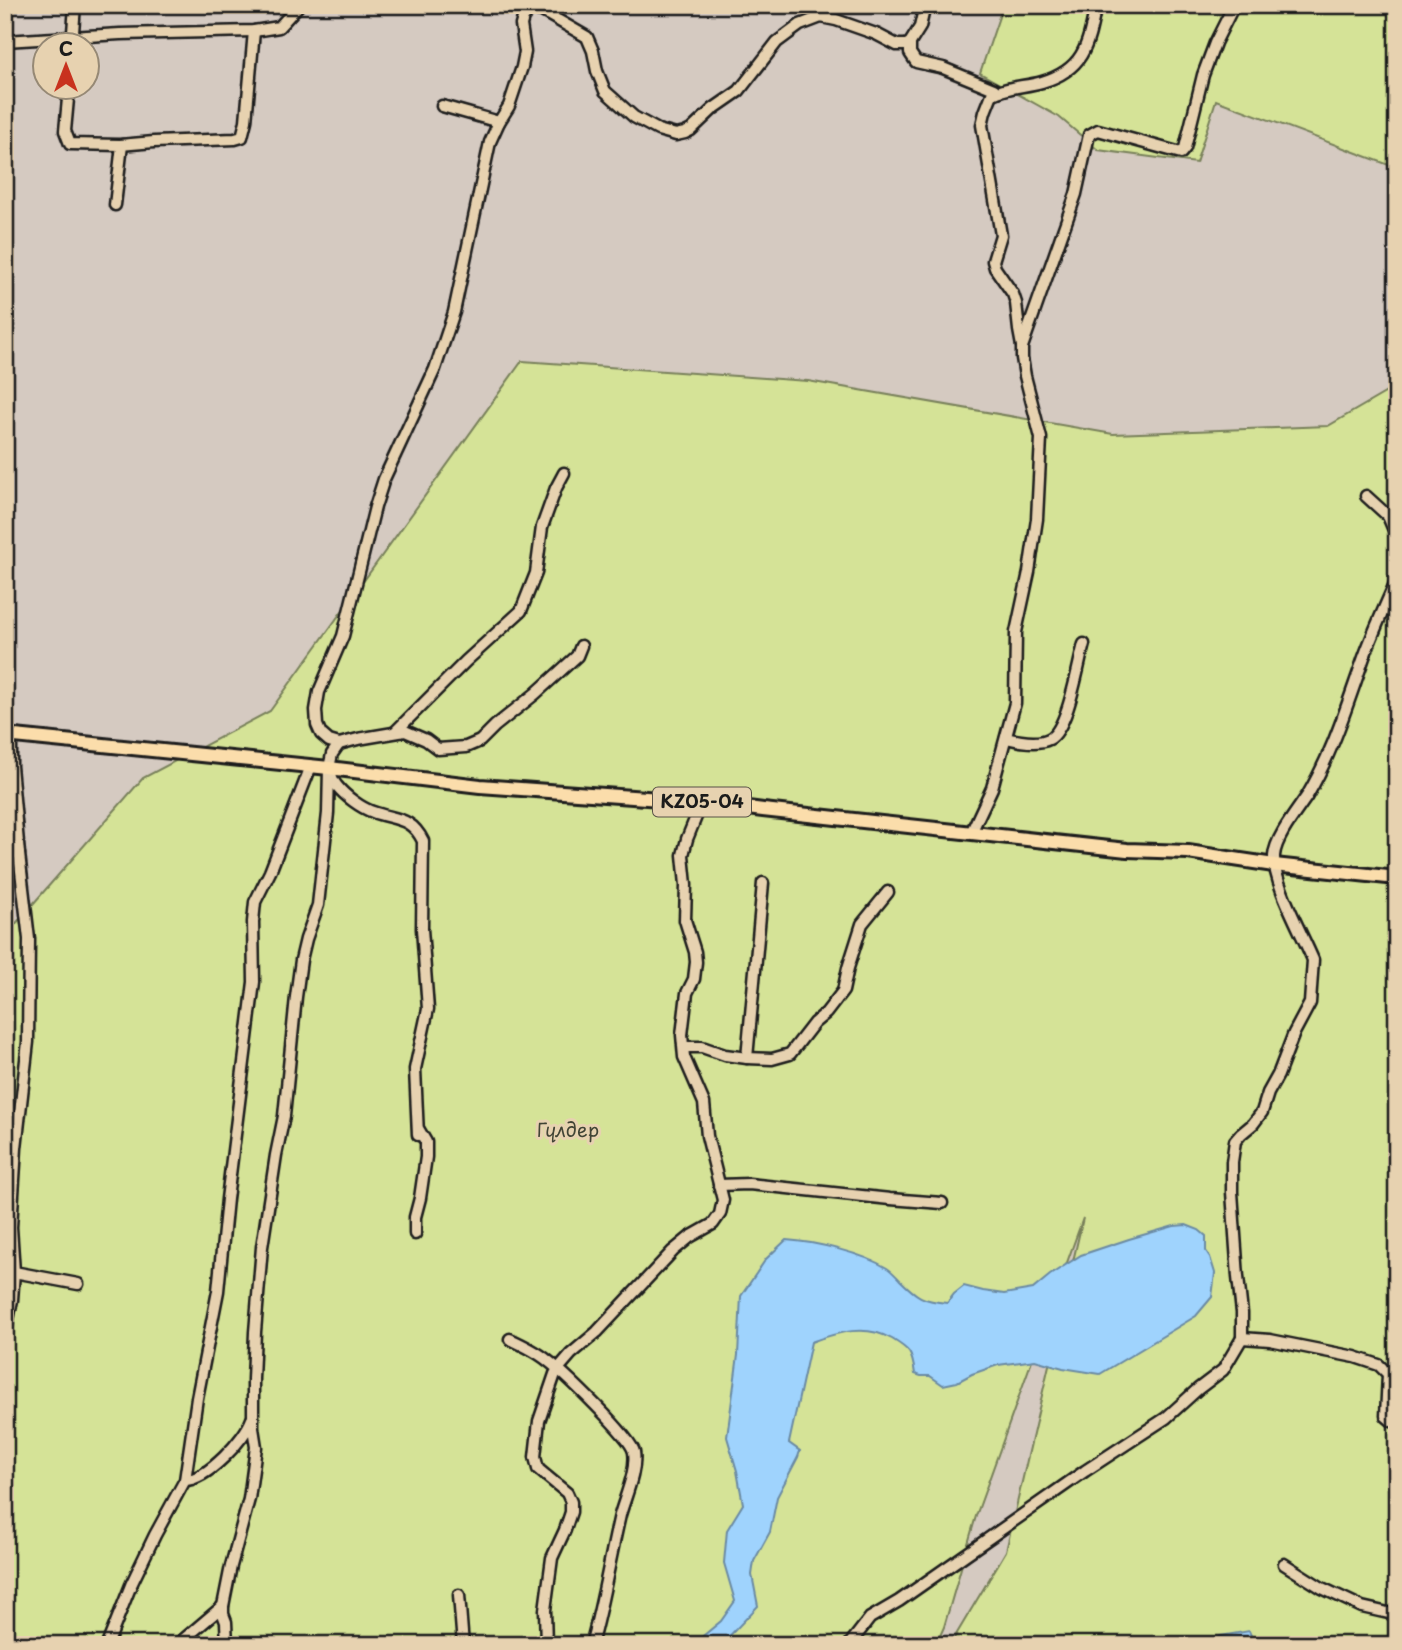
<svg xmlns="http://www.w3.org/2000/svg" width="1402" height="1650" viewBox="0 0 1402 1650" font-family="'Playpen Sans',sans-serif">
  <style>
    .green { fill: #d5e397; stroke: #78805a; stroke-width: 2 }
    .water { fill: #9fd3fd; stroke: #6b8aa3; stroke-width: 2 }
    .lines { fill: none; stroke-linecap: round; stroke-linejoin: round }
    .minor-casing { stroke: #1c1c1c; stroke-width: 15 }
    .major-casing { stroke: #1c1c1c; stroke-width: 18 }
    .minor { stroke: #e7d2b0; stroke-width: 10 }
    .major { stroke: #fbddab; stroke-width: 12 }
    .labels { text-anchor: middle; stroke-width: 6; stroke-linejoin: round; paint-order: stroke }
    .shield { fill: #e7d2b0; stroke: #595348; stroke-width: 2 }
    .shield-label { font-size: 18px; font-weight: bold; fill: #1c1c1c }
    .park-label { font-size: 19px; fill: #414435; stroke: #e7d2b0 }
  </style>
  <rect width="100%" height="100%" fill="#d5cac1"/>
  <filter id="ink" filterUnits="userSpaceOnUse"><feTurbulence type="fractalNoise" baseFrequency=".0143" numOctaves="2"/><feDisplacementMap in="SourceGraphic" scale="14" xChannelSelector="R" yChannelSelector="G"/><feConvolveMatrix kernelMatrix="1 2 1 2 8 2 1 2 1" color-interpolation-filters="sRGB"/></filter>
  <g filter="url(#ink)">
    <g class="green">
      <polygon points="1003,5 1397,5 1397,168 1216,100 1196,163 1098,150 1059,117 980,73"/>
      <polygon points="522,361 808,381 1113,434 1328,426 1397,386 1397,1645 950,1645 1006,1551 1083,1218 976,1516 944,1627 936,1645 5,1645 5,936 143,778 270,711"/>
    </g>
    <g class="water">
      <path d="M1186 1225 1199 1230 1206 1236V1251L1210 1257 1215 1273 1212 1297 1196 1316 1100 1374 1063 1368 1035 1360 998 1365 972 1374 957 1382 943 1385 930 1376H921L915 1374C912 1352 910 1350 892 1339 866 1324 838 1332 811 1342L789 1443 800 1451 798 1457 777 1497 770 1532 754 1561 752 1575 758 1606 721 1645H695L697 1641 721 1621 735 1601 724 1563 727 1530 743 1504 737 1471 727 1437 738 1355 741 1296 766 1259 786 1240C816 1242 862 1253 887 1268 892 1271 896 1276 900 1280 917 1297 923 1301 947 1303L954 1294 964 1286 983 1291 1004 1294 1033 1289 1050 1275 1081 1255 1129 1239 1174 1226Z"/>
      <polygon points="1249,1631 1255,1645 1197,1645 1221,1636"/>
    </g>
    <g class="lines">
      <g class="minor-casing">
        <g id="minor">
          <polyline points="5,41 120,34 254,31 279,27 299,5"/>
          <polyline points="910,43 910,53 916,62 943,68 994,89 985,112 982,125 1001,235 993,261 995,268 1013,294 1016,303 1019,330 1022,346"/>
          <polyline points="72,46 75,5"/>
          <polyline points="69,88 65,131 70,144 120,145 154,142 235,139 242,137 246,121 254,31"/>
          <path d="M993 94C1009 86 1025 87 1042 82 1085 69 1088 44 1096 5"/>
          <polyline points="442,106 499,122"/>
          <polyline points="115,205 122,145"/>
          <polyline points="1366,496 1388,516 1397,537"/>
          <polyline points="581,646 577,656 535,694 495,726 480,741 466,747 438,749 426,740 405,731 358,739 339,744 329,741 321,734 317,725 316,710 319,692 343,636 375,507 384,479 435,369 454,312 490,142 499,122 509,106 522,67 525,52 521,25 523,18 529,11 532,9 542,11 587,37 593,51 597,71 605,91 634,117 658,130 676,135 685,133 691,130 713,109 739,91 777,42 800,25 821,17 836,20 876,34 897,45 906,45 910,43 920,27 925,5"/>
          <polyline points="395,732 466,661 521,611 536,573 542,527 556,488 564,473"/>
          <polyline points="11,736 11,766 19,854"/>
          <path d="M1006 738C1018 741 1037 745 1049 739 1068 730 1078 665 1084 644"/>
          <path d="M330 772C332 777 333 782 337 786 345 796 361 808 373 812 394 820 411 816 423 841L422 929 428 1009 415 1069 418 1135"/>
          <polyline points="971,833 992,788 1015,703 1016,632 1029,572 1037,519 1041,438 1025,376 1022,358 1022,347 1076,194 1089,135 1098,130 1181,153 1185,148 1203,75 1215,43 1234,5"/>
          <polyline points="5,851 19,854 29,939 28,1042 16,1148 11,1227 14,1272 78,1284"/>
          <polyline points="684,1047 702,1047 725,1055 747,1058 772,1059 790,1054 814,1023 826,1013 843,991 848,968 862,924 888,892"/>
          <polyline points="747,1058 763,883"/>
          <polyline points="719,1185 749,1184 890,1199 942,1203"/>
          <polyline points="415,1234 415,1217 420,1198 426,1157 426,1142 419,1130"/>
          <polyline points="5,1335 12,1300 14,1272"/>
          <polyline points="1242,1338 1270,1340 1355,1357 1379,1365 1388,1374 1386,1416 1392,1421 1397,1423"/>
          <path d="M510 1339C523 1345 536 1351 547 1360 562 1371 631 1437 634 1452 637 1471 625 1497 620 1515 610 1558 603 1602 591 1645"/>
          <path d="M185 1480C207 1480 245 1439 252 1419"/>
          <polyline points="1284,1564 1322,1588 1362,1607 1397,1615"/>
          <polyline points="459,1595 463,1645"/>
          <polyline points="107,1645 131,1585 155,1535 185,1480 197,1398 218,1291 227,1199 254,982 253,922 255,902 270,872 311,766"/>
          <polyline points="177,1645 223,1606"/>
          <polyline points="227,1645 226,1622 223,1614 223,1606 231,1566 249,1499 256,1447 253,1428 253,1379 255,1332 262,1247 276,1155 284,1116 296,997 301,960 306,939 318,905 328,813 329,768 332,754 339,744"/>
          <polyline points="546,1645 545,1610 552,1558 565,1530 571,1512 571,1502 567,1493 538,1469 535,1457 539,1421 555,1374 558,1369 571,1354 597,1332 673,1251 690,1237 713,1224 720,1214 723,1200 707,1136 704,1103 684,1057 682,1035 687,993 694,979 696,962 695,952 685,920 686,885 683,855 687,839 702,802"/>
          <path d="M849 1645 870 1618 899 1601 1085 1471 1166 1418 1198 1389 1223 1370 1242 1338V1313L1238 1277 1232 1192V1162L1235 1141 1241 1134 1253 1124 1262 1112 1268 1093 1278 1075 1294 1033 1310 1003 1313 960C1302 933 1273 883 1274 856 1275 838 1297 811 1307 796 1332 754 1346 708 1362 663 1372 634 1385 607 1397 579"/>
        </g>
      </g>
      <g class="major-casing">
        <polyline id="major" points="5,735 329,768 480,786 702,802 763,810 1127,850 1188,852 1274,865 1397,878"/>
      </g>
      <use href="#minor" class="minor"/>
      <use href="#major" class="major"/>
    </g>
  </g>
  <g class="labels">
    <rect class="shield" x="653" y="787.5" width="98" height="29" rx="5"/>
    <g class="shield-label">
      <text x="702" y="808">KZ05-04</text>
    </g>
    <g class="park-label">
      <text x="568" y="1137">Гүлдер</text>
    </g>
  </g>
  <rect width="1402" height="1650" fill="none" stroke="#e7d2b0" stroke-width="28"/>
  <rect x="14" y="14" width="1374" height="1622" fill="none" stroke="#1c1c1c" stroke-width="2.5" filter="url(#ink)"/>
  <g transform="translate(66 66)"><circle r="33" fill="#e7d2b0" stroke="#968975" stroke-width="2"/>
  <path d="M0-5L12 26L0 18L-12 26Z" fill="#c8321e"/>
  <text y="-10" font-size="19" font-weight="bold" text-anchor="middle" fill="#1c1c1c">С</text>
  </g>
</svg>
